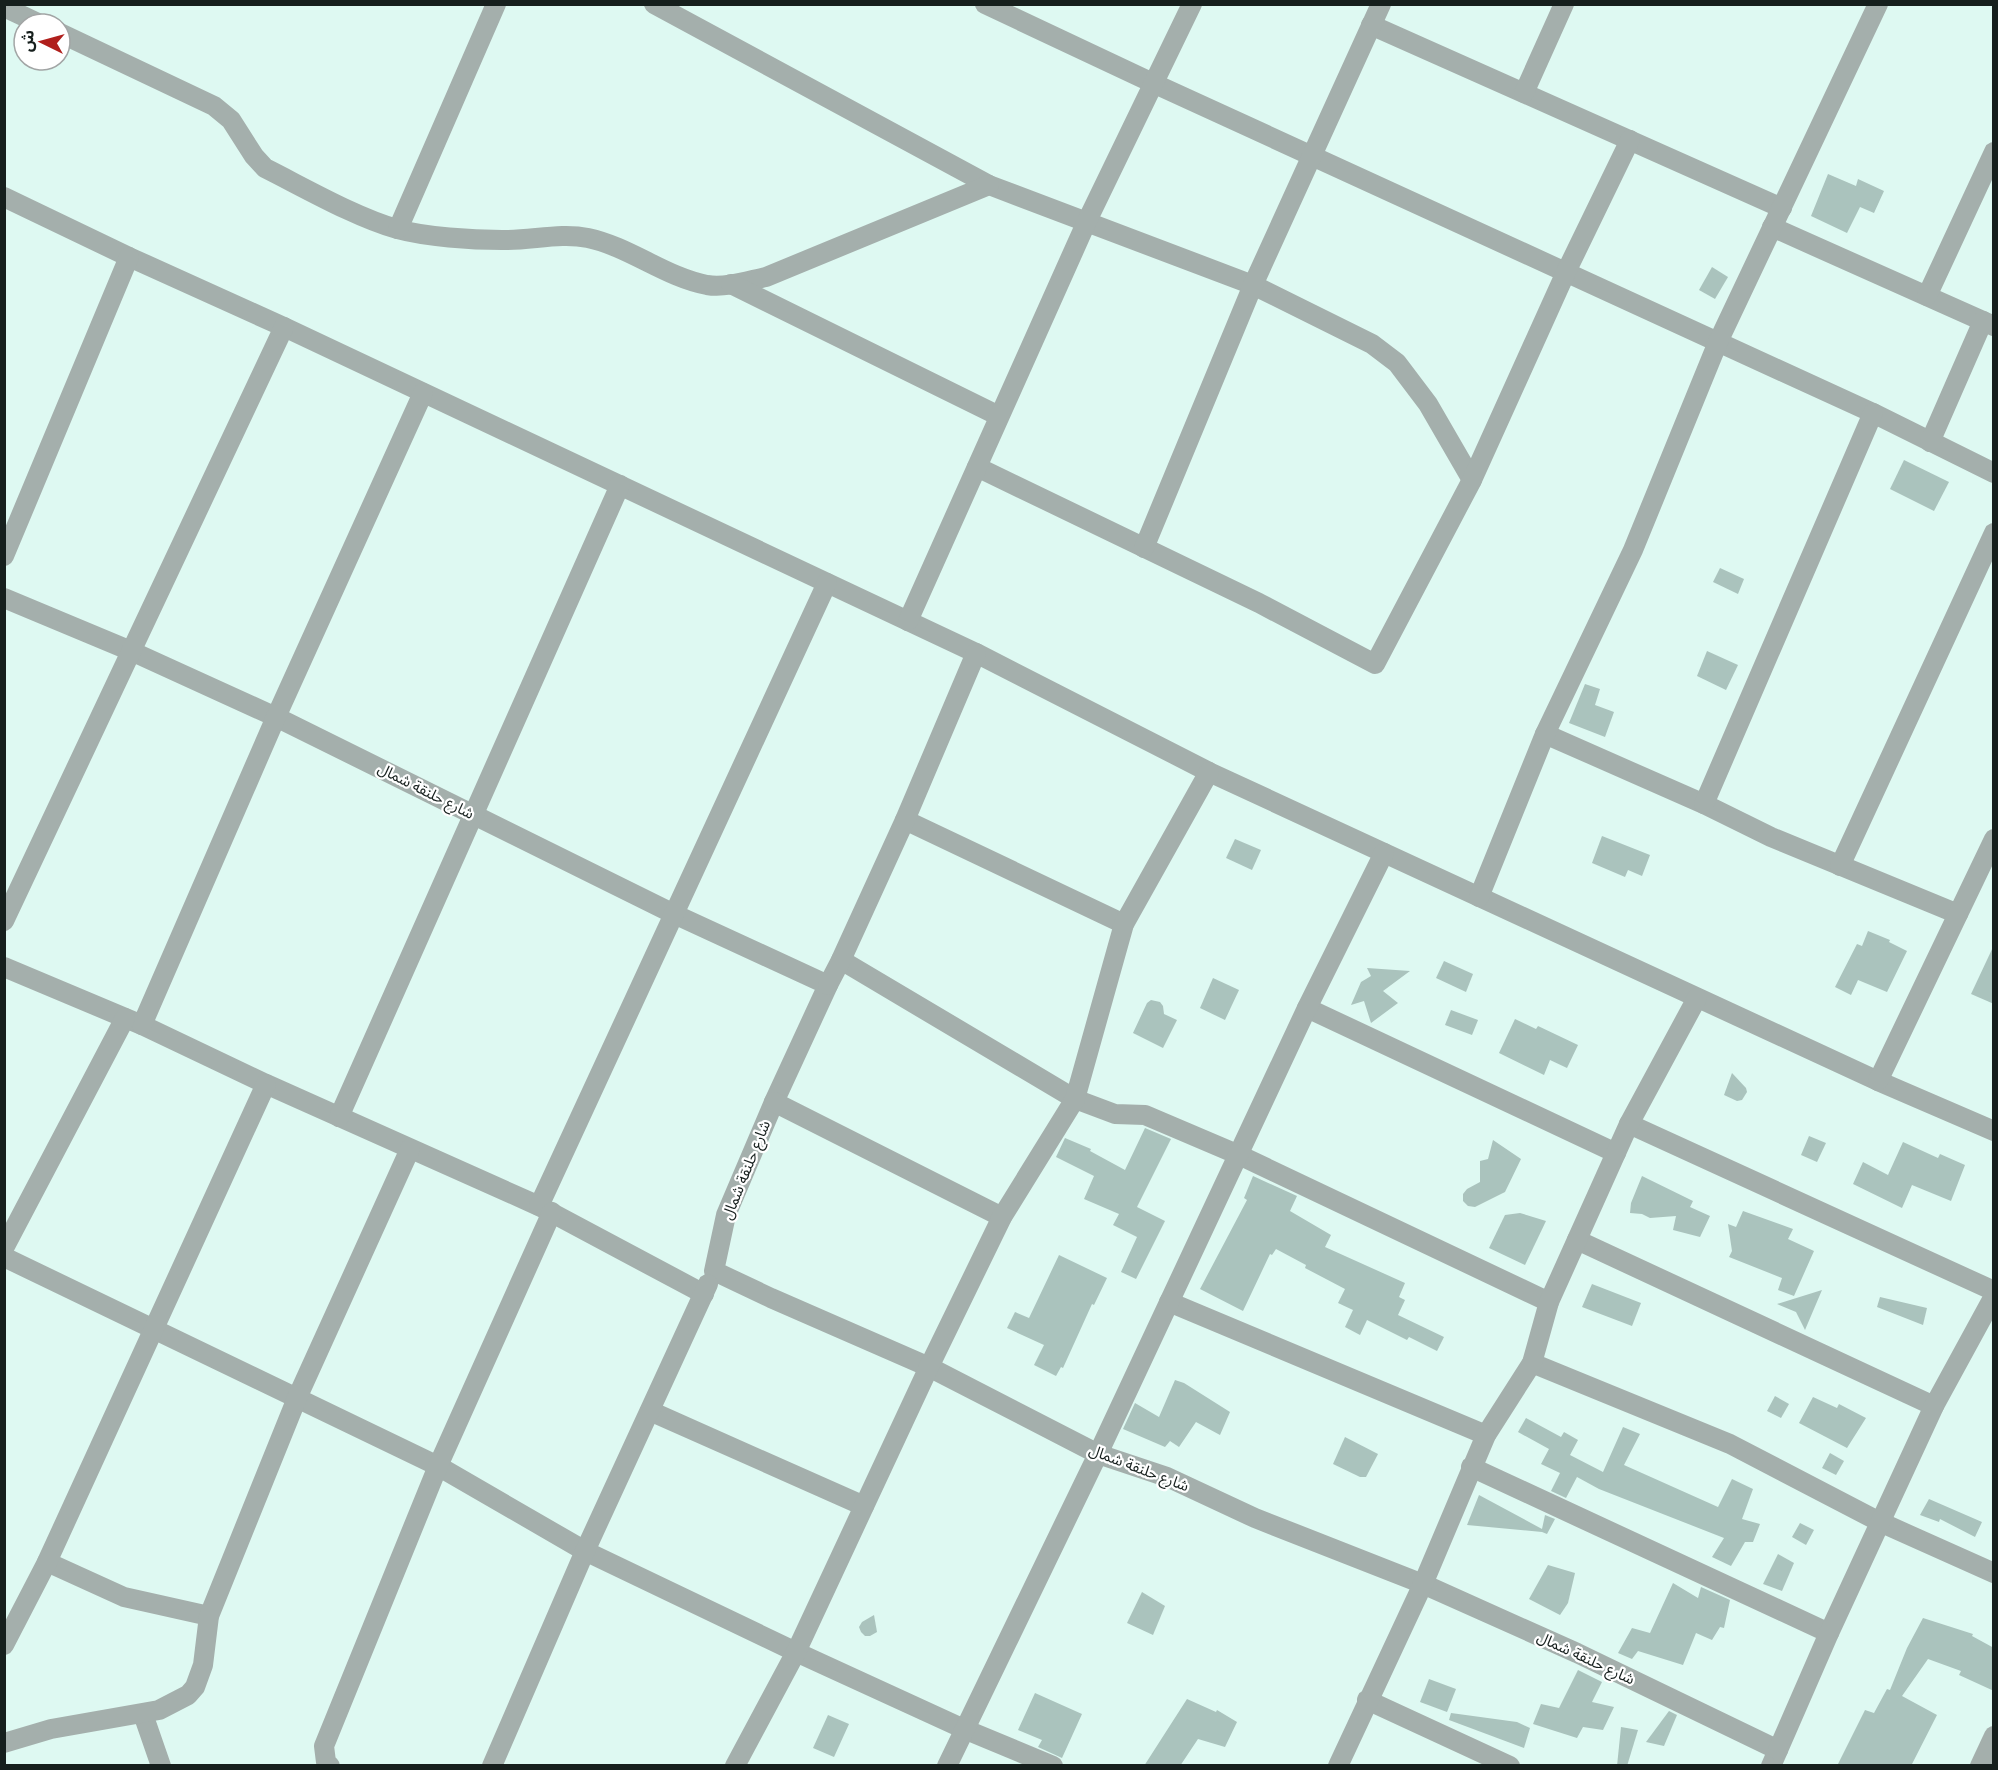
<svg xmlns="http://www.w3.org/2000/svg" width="1998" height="1770" viewBox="0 0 1998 1770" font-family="'Noto Serif','Noto Sans Arabic',serif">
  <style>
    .building { fill: #aac3bd }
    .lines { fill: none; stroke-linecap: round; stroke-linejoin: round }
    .minor { stroke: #a4afac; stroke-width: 20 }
    .labels { text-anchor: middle; stroke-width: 4.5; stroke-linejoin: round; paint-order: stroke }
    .street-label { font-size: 15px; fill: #161f1d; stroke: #fff }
  </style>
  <rect width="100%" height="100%" fill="#def9f2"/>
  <g class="building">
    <polygon points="1828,174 1856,186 1858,179 1884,191 1874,213 1860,207 1847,233 1811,216"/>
    <polygon points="1712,267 1728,277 1715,299 1699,290"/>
    <polygon points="1904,460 1949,482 1934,511 1890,489"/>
    <polygon points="1720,568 1744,579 1738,594 1713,582"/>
    <polygon points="1707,651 1738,665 1726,690 1697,676"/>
    <polygon points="1585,684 1600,689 1595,705 1614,712 1605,737 1569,723"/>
    <polygon points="1602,836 1650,855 1642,876 1628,870 1625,877 1592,863"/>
    <polygon points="1235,839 1261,850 1252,870 1226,858"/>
    <polygon points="1868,931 1890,940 1889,942 1907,951 1887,992 1858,980 1851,995 1835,987 1857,944 1862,946"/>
    <polygon points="1994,945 1994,1004 1971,994"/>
    <polygon points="1444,961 1473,974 1466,992 1436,978"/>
    <polygon points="1367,968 1410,971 1383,991 1398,1003 1371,1023 1364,1001 1351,1005 1361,982 1371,976"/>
    <polygon points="1213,978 1239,990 1225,1020 1200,1008"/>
    <polygon points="1151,1000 1160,1002 1163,1006 1164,1014 1177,1020 1163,1048 1133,1033 1147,1003"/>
    <polygon points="1451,1010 1478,1020 1472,1035 1445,1025"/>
    <polygon points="1515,1019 1536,1029 1538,1026 1578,1045 1567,1068 1550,1060 1544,1075 1499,1053"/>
    <polygon points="1732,1073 1746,1088 1747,1092 1742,1100 1737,1101 1724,1095"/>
    <polygon points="1145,1128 1171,1139 1137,1207 1165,1221 1136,1279 1121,1272 1137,1237 1113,1225 1119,1214 1084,1199 1094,1176 1056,1157 1065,1138 1091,1149 1090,1151 1125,1170"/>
    <polygon points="1809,1136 1826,1143 1817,1162 1801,1155"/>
    <polygon points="1493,1140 1521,1159 1505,1192 1475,1207 1468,1206 1463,1201 1463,1194 1467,1189 1480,1182 1480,1161 1488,1159"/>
    <polygon points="1903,1142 1938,1158 1940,1154 1965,1165 1951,1201 1912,1185 1902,1208 1853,1184 1863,1162 1888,1175"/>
    <polygon points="1253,1176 1297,1196 1290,1211 1331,1235 1325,1247 1405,1283 1399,1297 1405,1300 1398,1315 1444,1337 1437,1351 1409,1337 1407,1340 1367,1320 1360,1335 1345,1327 1353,1310 1338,1303 1345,1289 1305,1268 1306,1265 1276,1249 1272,1255 1270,1254 1243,1311 1200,1289 1247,1200 1244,1198"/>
    <polygon points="1642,1176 1693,1201 1690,1207 1710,1216 1700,1237 1673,1230 1676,1216 1650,1218 1642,1214 1630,1213 1631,1203"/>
    <polygon points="1743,1211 1793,1229 1788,1239 1814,1251 1794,1296 1778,1290 1782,1278 1729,1257 1732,1251 1728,1224 1736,1227"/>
    <polygon points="1520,1213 1546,1221 1525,1265 1489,1248 1505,1215"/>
    <polygon points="1059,1255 1107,1278 1094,1305 1092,1304 1063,1368 1061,1367 1056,1376 1034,1365 1044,1345 1007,1328 1015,1312 1029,1318"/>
    <polygon points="1592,1284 1641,1303 1632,1326 1582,1307"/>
    <polygon points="1822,1290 1805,1330 1796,1312 1777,1304"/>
    <polygon points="1880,1297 1927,1308 1923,1325 1877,1307"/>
    <polygon points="1175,1380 1184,1383 1230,1412 1220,1435 1196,1422 1179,1447 1170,1441 1165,1447 1123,1429 1135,1403 1159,1417"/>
    <polygon points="1775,1396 1789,1404 1781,1418 1767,1411"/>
    <polygon points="1813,1397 1837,1408 1839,1404 1866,1418 1847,1448 1799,1423"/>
    <polygon points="1526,1418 1561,1437 1564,1432 1578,1440 1570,1455 1603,1472 1623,1427 1640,1434 1624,1465 1718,1507 1732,1479 1753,1489 1742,1519 1760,1524 1753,1542 1745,1542 1731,1566 1712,1557 1724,1538 1599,1489 1577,1477 1566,1498 1551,1491 1560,1473 1541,1464 1549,1449 1518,1432"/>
    <polygon points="1345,1437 1378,1454 1366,1477 1360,1477 1333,1464"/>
    <polygon points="1830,1453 1844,1461 1836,1475 1822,1468"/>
    <polygon points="1479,1495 1542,1529 1545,1515 1555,1519 1547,1534 1542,1532 1467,1525"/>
    <polygon points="1929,1499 1982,1522 1975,1537 1940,1519 1939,1522 1920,1515"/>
    <polygon points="1800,1523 1814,1530 1806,1545 1792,1537"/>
    <polygon points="1778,1554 1794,1563 1782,1591 1763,1584"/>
    <polygon points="1548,1565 1575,1573 1568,1603 1560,1615 1529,1599"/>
    <polygon points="1673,1583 1698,1598 1701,1587 1730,1600 1724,1628 1720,1627 1712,1640 1696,1633 1683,1665 1638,1651 1632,1659 1618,1653 1632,1628 1650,1633"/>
    <polygon points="1142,1592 1165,1606 1153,1635 1127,1623"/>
    <polygon points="874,1615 877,1632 870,1636 865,1636 861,1632 859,1627 862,1622"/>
    <polygon points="1923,1618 1973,1634 1972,1636 1994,1648 1994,1691 1959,1675 1961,1671 1928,1659 1902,1696 1937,1715 1911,1766 1837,1766 1865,1710 1874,1713 1887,1689 1890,1690 1907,1648"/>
    <polygon points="1578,1670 1602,1682 1592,1702 1614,1707 1603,1730 1583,1727 1577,1738 1533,1724 1541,1704 1559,1708"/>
    <polygon points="1429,1679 1456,1689 1447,1712 1420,1702"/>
    <polygon points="1035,1693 1082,1714 1062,1758 1038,1747 1042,1740 1018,1730"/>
    <polygon points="1187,1699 1216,1712 1217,1710 1237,1722 1225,1747 1198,1739 1180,1766 1144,1766"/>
    <polygon points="1669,1711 1677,1715 1664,1746 1646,1742"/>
    <polygon points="1451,1713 1517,1722 1530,1728 1524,1748 1449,1720"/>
    <polygon points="828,1715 849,1724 834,1757 813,1748"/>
    <polygon points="1621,1727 1638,1730 1627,1766 1617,1766"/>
  </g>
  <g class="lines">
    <g class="minor">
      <polyline points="654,4 989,185 1253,285 1372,344 1397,363 1428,404 1472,480"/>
      <polyline points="985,4 1155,84 1873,413 1994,473"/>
      <polyline points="4,7 40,24"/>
      <polyline points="1371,25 1782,208"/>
      <path d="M60 33 214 106 231 120 254 156 265 168C305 188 355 217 397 229 426 237 472 240 502 240 530 241 560 232 588 238 630 247 665 277 707 285 726 288 747 281 766 277L989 185"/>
      <polyline points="1524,93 1564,4"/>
      <polyline points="4,197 129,257 284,327 976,653 1209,772 1878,1081 1994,1131"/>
      <polyline points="1772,227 1994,326"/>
      <polyline points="398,229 496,4"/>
      <polyline points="731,284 999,416"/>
      <polyline points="1927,296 1994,152"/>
      <polyline points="1930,442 1983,321"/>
      <polyline points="977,467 1259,603 1375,664 1472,480 1566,272 1630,140"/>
      <polyline points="1144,548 1253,285 1381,4"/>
      <polyline points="4,556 129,257"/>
      <polyline points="4,598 131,651 276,717 674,914 828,985 774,1102 726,1215 714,1271 771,1298 929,1367 1098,1454 1167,1477 1255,1518 1423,1584 1577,1653 1778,1750 1771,1766"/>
      <polyline points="908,621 1087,221 1192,4"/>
      <polyline points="1545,734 1704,804 1771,837 1958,914"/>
      <polyline points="1704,804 1873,413"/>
      <polyline points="905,820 1124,924"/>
      <polyline points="1840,866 1994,533"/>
      <polyline points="1479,897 1545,734 1633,550 1718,342 1878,4"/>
      <polyline points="4,921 284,327"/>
      <polyline points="841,960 1075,1099 1115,1114 1145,1115 1239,1155 1549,1302"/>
      <polyline points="4,967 142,1025 266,1084 539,1206 704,1294"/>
      <polyline points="828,985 841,960 905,820 976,653"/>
      <polyline points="1307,1008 1616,1153"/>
      <polyline points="142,1025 276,717 423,393"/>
      <polyline points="1878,1081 1994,839"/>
      <polyline points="774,1102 1002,1217"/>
      <polyline points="339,1117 620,485"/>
      <polyline points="1629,1124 1994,1291"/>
      <polyline points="539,1206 827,583"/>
      <polyline points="1577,1240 1934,1406"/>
      <polyline points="4,1248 125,1018"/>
      <polyline points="4,1257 438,1466 585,1551 796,1652 964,1729 1053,1766"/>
      <polyline points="1169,1302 1486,1435"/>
      <polyline points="1532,1363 1730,1444 1880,1522 1994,1573"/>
      <polyline points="650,1411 864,1506"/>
      <polyline points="1471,1467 1829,1633"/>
      <polyline points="47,1562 124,1597 209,1616"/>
      <polyline points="4,1645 47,1562 266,1084"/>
      <polyline points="1367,1700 1510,1766"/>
      <polyline points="143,1714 161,1766"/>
      <polyline points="4,1743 51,1729 159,1710 188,1695 195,1687 203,1665 209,1616 297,1398 410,1149"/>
      <polyline points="1778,1750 1829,1633 1934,1406 1994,1296"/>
      <polyline points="330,1766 326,1762 324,1746 438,1466 552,1212"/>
      <polyline points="492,1766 585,1551 708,1284"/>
      <polyline points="735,1766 796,1652 929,1367 1002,1217 1075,1099 1124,924 1209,772"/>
      <polyline points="947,1766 1098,1454 1307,1008 1384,853"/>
      <polyline points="1338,1766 1423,1584 1486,1435 1532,1363 1549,1302 1629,1124 1697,998"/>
      <polyline points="1980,1766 1994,1736"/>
    </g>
  </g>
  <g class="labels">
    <g class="street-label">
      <text transform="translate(426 791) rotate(27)" y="5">شارع حلنقة شمال</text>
      <text transform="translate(746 1170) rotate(-68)" y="5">شارع حلنقة شمال</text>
      <text transform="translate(1139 1468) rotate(21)" y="5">شارع حلنقة شمال</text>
      <text transform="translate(1586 1658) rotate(25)" y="5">شارع حلنقة شمال</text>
    </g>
  </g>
  <rect width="1998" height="1770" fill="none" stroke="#161f1d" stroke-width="12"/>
  <g transform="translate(42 42) rotate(275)"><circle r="28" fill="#ffffff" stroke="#a2a5a5" stroke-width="1.5"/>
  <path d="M0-4.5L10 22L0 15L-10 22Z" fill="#b01f1c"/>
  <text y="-9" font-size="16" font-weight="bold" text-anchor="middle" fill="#161f1d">ش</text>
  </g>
</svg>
